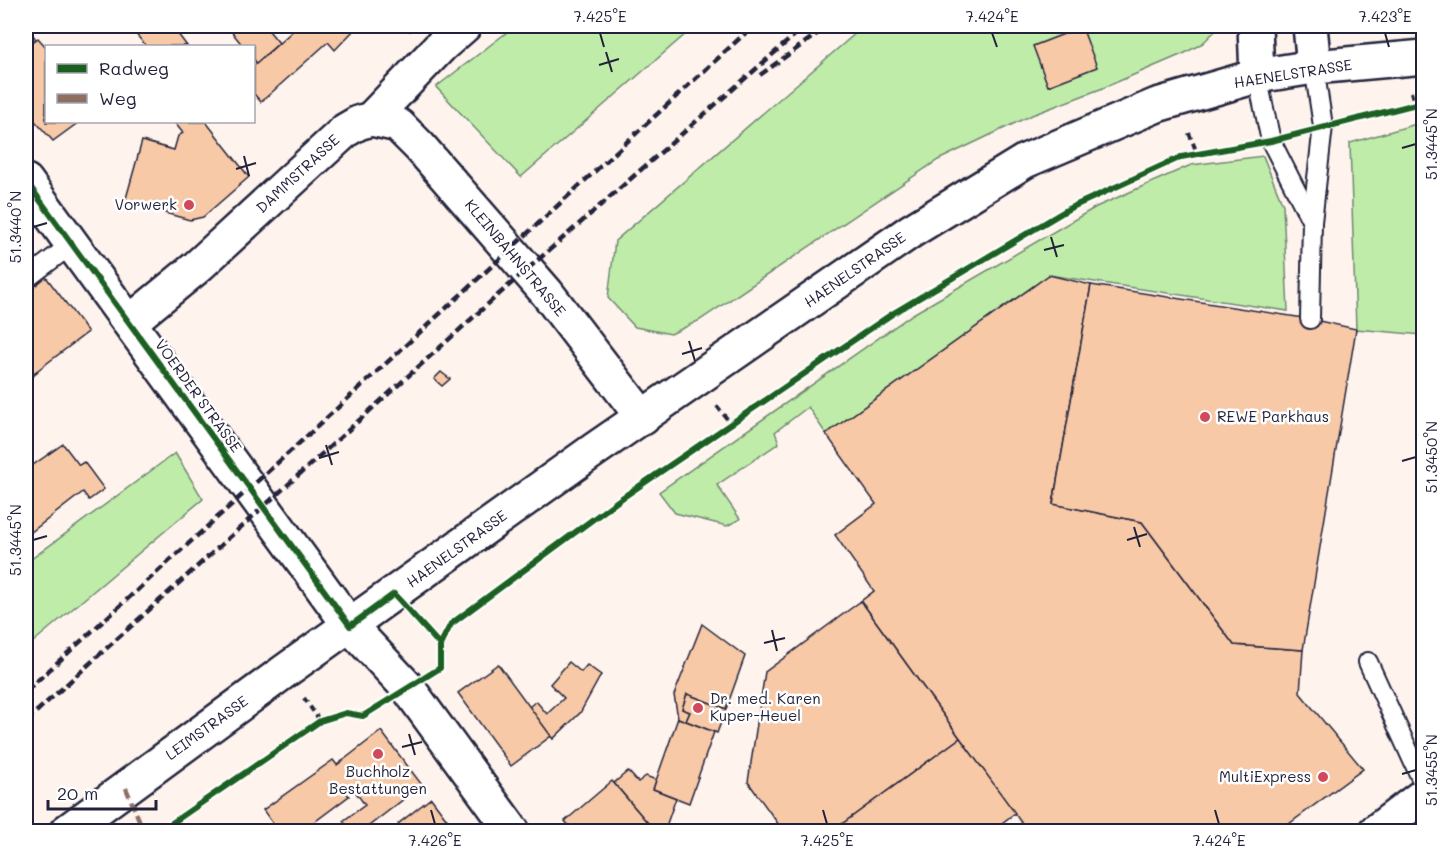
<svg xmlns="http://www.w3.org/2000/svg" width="1449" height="857" viewBox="0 0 1449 857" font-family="Mali,sans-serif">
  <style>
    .grass { fill: #bfeca9; stroke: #708772; stroke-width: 1.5 }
    .building { fill: #f8c9a7; stroke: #22223b; stroke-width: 1.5 }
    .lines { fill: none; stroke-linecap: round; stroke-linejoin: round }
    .lane-casing { stroke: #22223b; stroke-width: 22 }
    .street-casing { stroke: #22223b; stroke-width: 38 }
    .secondary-casing { stroke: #22223b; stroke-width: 38 }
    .path { stroke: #22223b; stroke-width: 4; stroke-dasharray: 6 4.5; stroke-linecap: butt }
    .lane { stroke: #fff; stroke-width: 18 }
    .street { stroke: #fff; stroke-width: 33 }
    .secondary { stroke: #fff; stroke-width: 33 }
    .rail { stroke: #22223b; stroke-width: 4.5; stroke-dasharray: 9 4.5; stroke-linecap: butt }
    .quiet { stroke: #8d6e63; stroke-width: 4.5; stroke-dasharray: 9 4.5; stroke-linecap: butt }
    .cycleway-casing { stroke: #fff; stroke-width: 10 }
    .cycleway { stroke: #1b5e20; stroke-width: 6 }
    .ticks { fill: none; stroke: #22223b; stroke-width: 2 }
    .poi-dot { fill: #d1495b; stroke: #fff; stroke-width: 2 }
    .labels { text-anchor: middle; stroke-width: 5; stroke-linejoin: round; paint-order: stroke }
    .street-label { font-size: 15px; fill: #22223b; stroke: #fff }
    .poi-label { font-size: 15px; fill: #22223b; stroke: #fff; text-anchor: end }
    .neatline { fill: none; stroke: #22223b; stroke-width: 2 }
    .ticks-label { font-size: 15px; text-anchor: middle; fill: #22223b }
  </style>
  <rect width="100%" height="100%" fill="#fef4ed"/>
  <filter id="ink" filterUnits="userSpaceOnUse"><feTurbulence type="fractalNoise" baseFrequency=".0167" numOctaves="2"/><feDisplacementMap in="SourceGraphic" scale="12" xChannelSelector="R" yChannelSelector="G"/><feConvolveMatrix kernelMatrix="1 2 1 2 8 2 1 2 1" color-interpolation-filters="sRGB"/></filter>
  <g filter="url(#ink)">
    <g class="grass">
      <polygon points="515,26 695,26 521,177 436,87"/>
      <polygon points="864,26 1220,26 1203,43 1185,53 1103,88 1032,115 938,160 700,320 671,334 635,327 608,298 615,241"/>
      <polygon points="1423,122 1423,335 1356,329 1350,143"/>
      <polygon points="1263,156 1283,205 1288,311 1049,275 826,434 808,407 775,432 779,443 717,485 740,519 727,526 675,513 659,492 913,314 1096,207 1191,165"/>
      <polygon points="175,453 203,499 26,648 26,563"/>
    </g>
    <g class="building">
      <polygon points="26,26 36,39 26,47"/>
      <polygon points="129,26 172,26 187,46 146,46"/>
      <polygon points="227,26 265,26 279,43 256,63 254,59 254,46 243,46"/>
      <polygon points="298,26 352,26 357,30 354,30 335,50 328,42 261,102 254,94 254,66"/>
      <polygon points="405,26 417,26 410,31"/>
      <polygon points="1082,27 1097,67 1048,86 1033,46"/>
      <polygon points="38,38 46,47 46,122 79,122 53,141 26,111 26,47"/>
      <polygon points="174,122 206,122 249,177 203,217 190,220 125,202 142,141 174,150 178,136 183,133"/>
      <polygon points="26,254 33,263 26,269"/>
      <polygon points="1049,275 1091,285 1053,504 1142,522 1234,645 1303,650 1300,693 1363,769 1278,832 1028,832 861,601 874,591 835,535 876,504 826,434"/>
      <polygon points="46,277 88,332 34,373 26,362 26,293"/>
      <polygon points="1091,285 1310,319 1356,329 1303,650 1234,645 1142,522 1053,504"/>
      <polygon points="26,362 34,373 37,371 38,372 26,382"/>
      <polygon points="441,372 450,379 442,386 434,379"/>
      <polygon points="63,444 79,465 84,462 104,489 89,500 83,492 26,536 26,470"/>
      <polygon points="861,601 960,738 831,832 784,832 748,782 765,672"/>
      <polygon points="702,624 745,656 726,709 687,694 682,709 690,712 686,721 678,718 674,695"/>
      <polygon points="569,662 581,672 587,665 601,675 580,713 553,739 529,707 536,701 547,714 564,698 550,684"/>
      <polygon points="498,664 551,736 511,766 458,693"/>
      <polygon points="687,694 726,709 717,733 686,721 690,712 682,709"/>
      <polygon points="678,718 714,732 689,803 653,789"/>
      <polygon points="381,731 422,785 361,832 351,832 343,821 365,805 352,787 345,791 349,796 301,832 279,832 263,810 333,760 337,765"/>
      <polygon points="960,738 1015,813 990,832 831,832"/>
      <polygon points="628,771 638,782 646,776 656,780 653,789 676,798 664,832 651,832 653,829 614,783"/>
      <polygon points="612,781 653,829 651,832 574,832 565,821"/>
      <polygon points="431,798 452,826 445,832 404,832 398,824"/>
    </g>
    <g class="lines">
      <g class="lane-casing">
        <g id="lane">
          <polyline points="1257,76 1271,141 1312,222"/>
          <polyline points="26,279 72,244"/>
          <polyline points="1310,319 1312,222 1323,126 1314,67"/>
          <polyline points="1368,662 1424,785"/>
        </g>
      </g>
      <g class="street-casing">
        <g id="street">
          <polyline points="1255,26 1257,76"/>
          <polyline points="1310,26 1314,67"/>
          <polyline points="371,119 441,46 464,26"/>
          <polyline points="350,626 408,688 513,832"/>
          <polyline points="1375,832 1424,795"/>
        </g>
      </g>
      <g class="secondary-casing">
        <g id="secondary">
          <polyline points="26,181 350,626"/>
          <polyline points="130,322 197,267 346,130 358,123 371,119 398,125 420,147 547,293 643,418"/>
          <polyline points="66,832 285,671 594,450 911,231 1025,161 1157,105 1257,76 1314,67 1424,57"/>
        </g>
      </g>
      <g class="path">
        <polyline points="1411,92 1414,103"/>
        <polyline points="1189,133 1197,153"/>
        <polyline points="717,406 731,424"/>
        <polyline points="304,698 320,721"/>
      </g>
      <use href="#lane" class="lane"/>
      <use href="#street" class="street"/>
      <use href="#secondary" class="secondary"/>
      <g class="rail">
        <polyline points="760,75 828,26"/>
        <polyline points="26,691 295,447 753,26"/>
        <polyline points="26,721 498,295 805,26"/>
      </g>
      <polyline class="quiet" points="126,788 144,832"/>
      <g class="cycleway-casing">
        <g id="cycleway">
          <polyline points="26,181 350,626 394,594 440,645"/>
          <polyline points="159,832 320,721 346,713 363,716 440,668 440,645 451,624 619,500 892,314 1070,208 1181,157 1271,141 1424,102"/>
        </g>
      </g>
      <use href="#cycleway" class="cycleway"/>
    </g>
  </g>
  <path class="ticks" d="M600 33 604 47M992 33 997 47M1385 33 1389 47M606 52 612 72M599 65 619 59M1402 148 1416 144M244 156 249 176M236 169 256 163M33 227 47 223M1051 237 1057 257M1044 250 1064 245M689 341 695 361M682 354 702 348M326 445 332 465M319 458 339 452M1402 461 1416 457M1134 527 1140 547M33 540 47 536M1127 540 1147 534M772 630 777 651M764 643 785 638M409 734 415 755M402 747 422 742M1402 774 1416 770M431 810 435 824M823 810 827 824M1215 810 1219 824"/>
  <g class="poi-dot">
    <circle cx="189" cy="205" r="6"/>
    <circle cx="1205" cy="417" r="6"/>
    <circle cx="698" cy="708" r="6"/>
    <circle cx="378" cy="754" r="6"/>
    <circle cx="1323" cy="777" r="6"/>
  </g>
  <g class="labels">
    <g class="street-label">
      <text transform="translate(1293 74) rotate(-9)" y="5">HAENELSTRASSE</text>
      <text transform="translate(298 174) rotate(-43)" y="5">DAMMSTRASSE</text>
      <text transform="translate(515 258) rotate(50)" y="5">KLEINBAHNSTRASSE</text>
      <text transform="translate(855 270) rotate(-35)" y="5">HAENELSTRASSE</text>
      <text transform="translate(198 396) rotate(54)" y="5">VOERDER STRASSE</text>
      <text transform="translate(457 549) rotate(-36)" y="5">HAENELSTRASSE</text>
      <text transform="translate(207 728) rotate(-36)" y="5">LEIMSTRASSE</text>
    </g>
    <g class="poi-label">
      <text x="177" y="210">Vorwerk</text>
      <text x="1217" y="422" text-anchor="start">REWE Parkhaus</text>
      <text x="710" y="704" text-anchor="start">Dr. med. Karen<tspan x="710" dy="17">Kuper-Heuel</tspan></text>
      <text x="378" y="777" text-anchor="middle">Buchholz<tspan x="378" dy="17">Bestattungen</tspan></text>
      <text x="1311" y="782">MultiExpress</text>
    </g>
  </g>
  <rect width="1449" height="857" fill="none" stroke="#fff" stroke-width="66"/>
  <rect x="45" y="45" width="210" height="78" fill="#ffffff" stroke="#a7a7b1" stroke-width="1.5"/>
  <rect x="57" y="64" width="30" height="9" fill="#1b5e20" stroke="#a7a7b1" stroke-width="1.5"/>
  <text x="99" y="75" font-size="18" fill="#22223b">Radweg</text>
  <rect x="57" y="94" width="30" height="9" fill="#8d6e63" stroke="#a7a7b1" stroke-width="1.5"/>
  <text x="99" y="105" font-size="18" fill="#22223b">Weg</text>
  <path d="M48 800v9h108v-9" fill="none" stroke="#22223b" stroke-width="3"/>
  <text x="57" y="800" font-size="18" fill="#22223b" stroke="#ffffff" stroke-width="4.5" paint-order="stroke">20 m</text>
  <rect x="33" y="33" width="1383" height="791" class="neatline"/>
  <g class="ticks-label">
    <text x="600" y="22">7.425°E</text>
    <text x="992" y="22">7.424°E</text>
    <text x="1385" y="22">7.423°E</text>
    <text transform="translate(1432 144) rotate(-90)" y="5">51.3445°N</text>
    <text transform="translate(16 227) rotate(-90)" y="5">51.3440°N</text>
    <text transform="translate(1432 457) rotate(-90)" y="5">51.3450°N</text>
    <text transform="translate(16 540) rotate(-90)" y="5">51.3445°N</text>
    <text transform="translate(1432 770) rotate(-90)" y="5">51.3455°N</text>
    <text x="435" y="846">7.426°E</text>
    <text x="827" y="846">7.425°E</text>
    <text x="1219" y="846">7.424°E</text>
  </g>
</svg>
